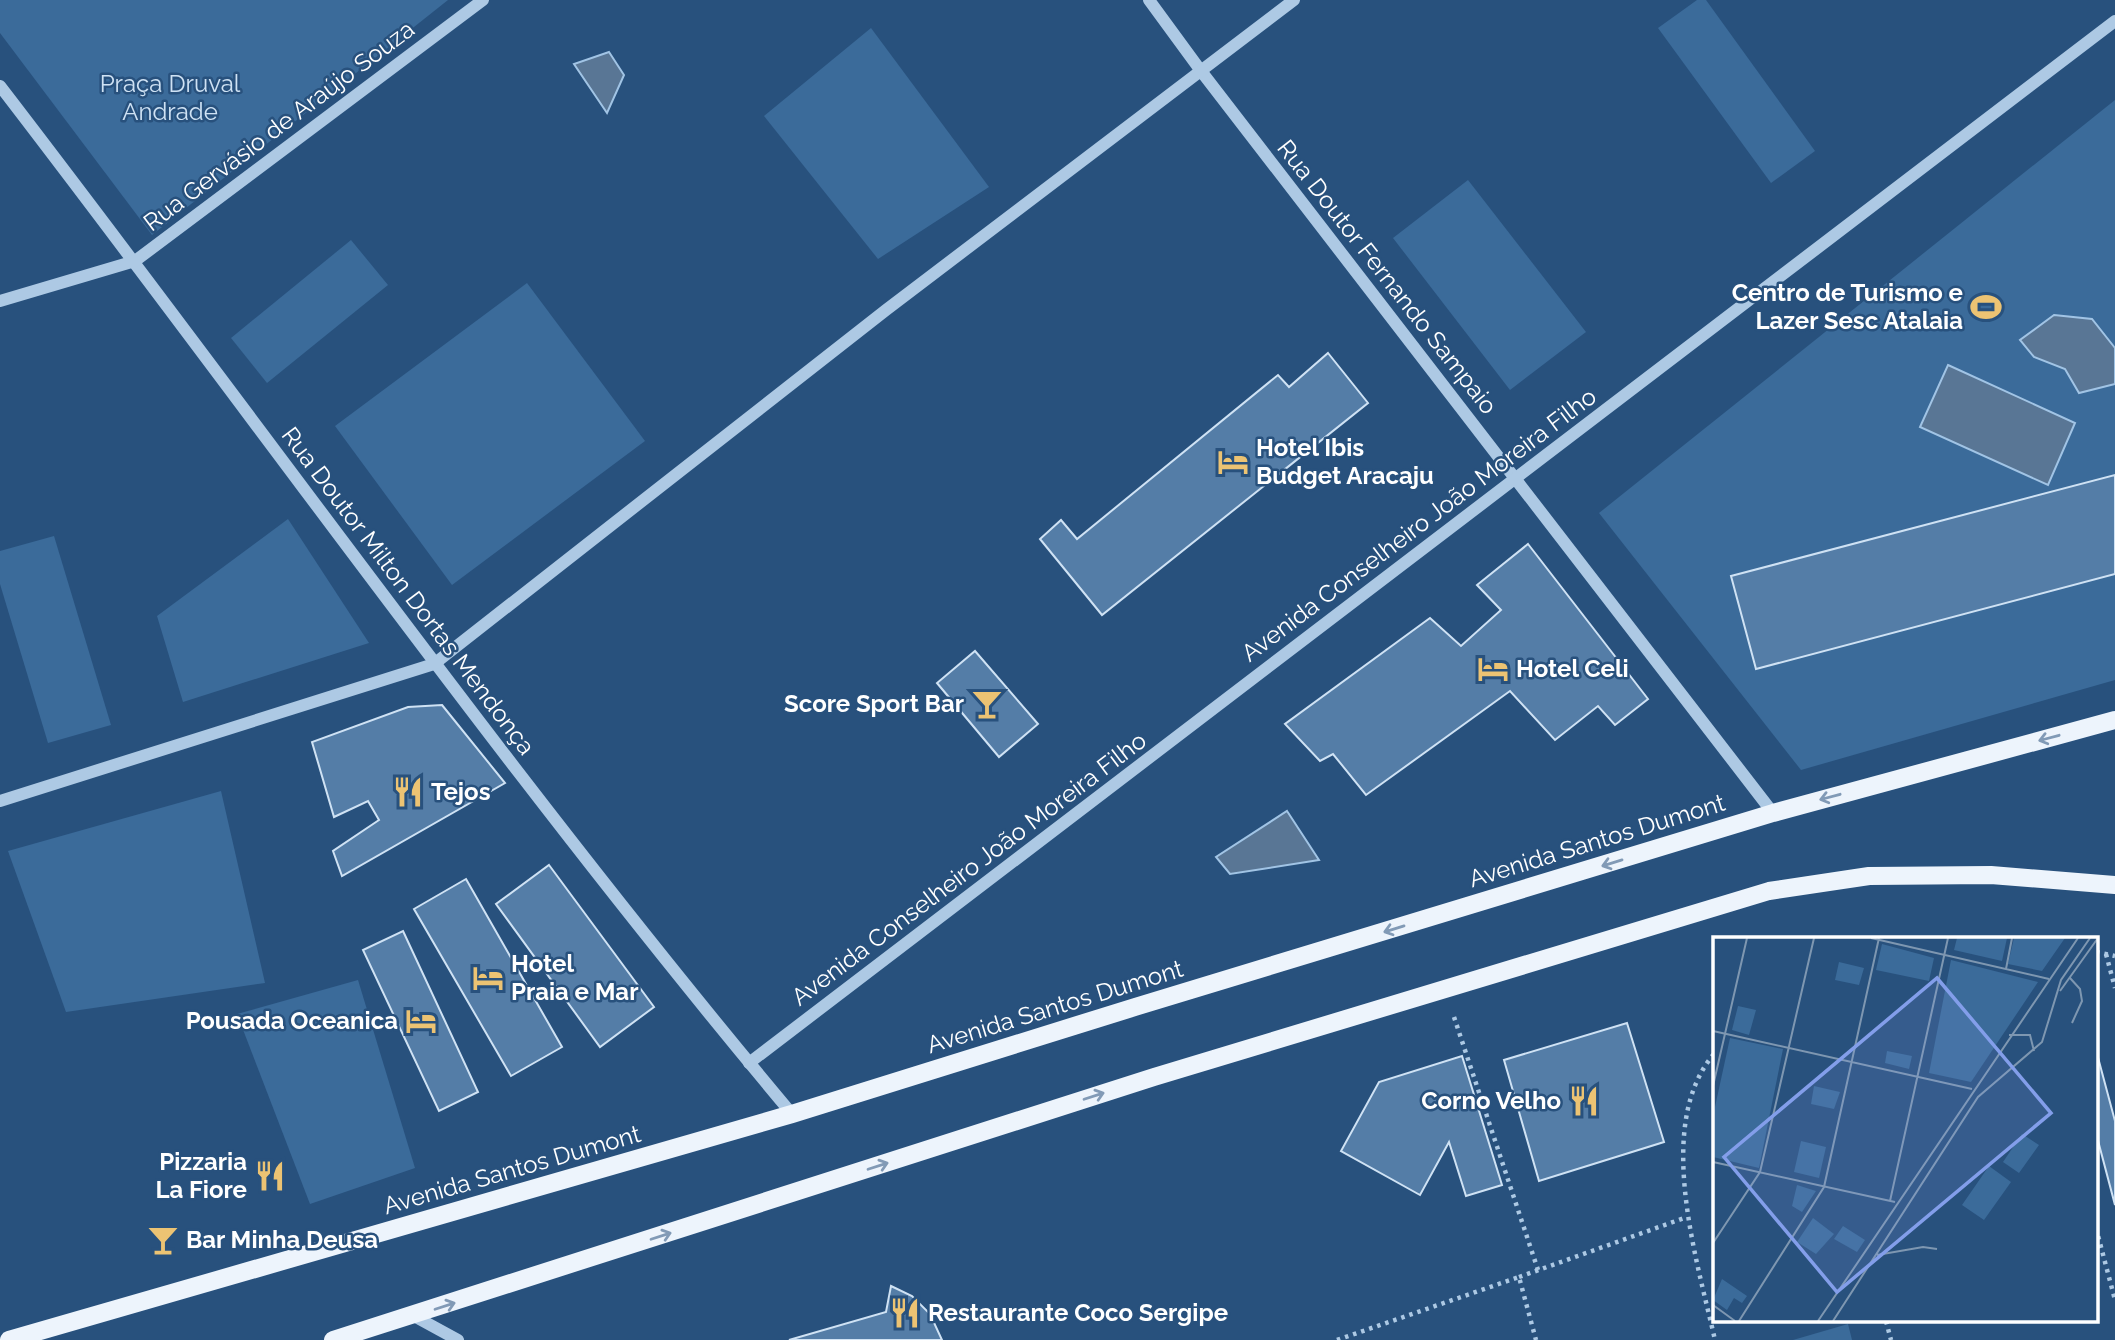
<svg xmlns="http://www.w3.org/2000/svg" width="2115" height="1340" viewBox="0 0 2115 1340" font-family="Raleway,sans-serif">
  <style>
    .green { fill: #3b6b9a }
    .water { fill: #597695; stroke: #a1c4e5; stroke-width: 2 }
    .building { fill: #547da7; stroke: #cfe2f4; stroke-width: 2 }
    .lines { fill: none; stroke-linecap: round; stroke-linejoin: round }
    .path { stroke: #adc9e4; stroke-width: 4.5; stroke-dasharray: 3.5 5; stroke-linecap: butt }
    .minor { stroke: #adc9e4; stroke-width: 12 }
    .major { stroke: #edf4fc; stroke-width: 18 }
    .oneway { stroke: #819ab6 }
    .labels { text-anchor: middle; stroke-width: 5; stroke-linejoin: round; paint-order: stroke }
    .park-label { font-size: 24px; fill: #cfe2f4; stroke: #28517d }
    .street-label { font-size: 24px; fill: #fff; stroke: #28517d }
    .poi-label { font-size: 24px; font-weight: bold; fill: #fff; stroke: #28517d; text-anchor: start }
    .inset-road { fill: none; stroke: #7e97b1; stroke-width: 2 }
    .view { fill: #839eea; fill-opacity: 0.15; stroke: #839eea; stroke-width: 3.5 }
    .inset-edge { fill: none; stroke: #fff; stroke-width: 3.5 }
  </style>
  <rect width="100%" height="100%" fill="#28517d"/>
  <g class="green">
    <polygon points="0,0 448,0 152,235 0,33"/>
    <polygon points="1697,0 1706,0 1815,151 1771,183 1658,28"/>
    <polygon points="871,28 989,187 878,259 764,116"/>
    <polygon points="2115,100 2115,680 1801,770 1599,513"/>
    <polygon points="1468,180 1586,332 1510,390 1393,238"/>
    <polygon points="351,240 388,285 267,383 231,338"/>
    <polygon points="527,283 645,441 452,585 335,426"/>
    <polygon points="288,519 369,643 183,702 157,616"/>
    <polygon points="54,536 111,725 48,743 0,584 0,551"/>
    <polygon points="221,791 265,983 66,1012 8,851"/>
    <polygon points="358,980 415,1168 310,1204 237,1014"/>
    <polygon points="1848,1324 1852,1340 1793,1340"/>
  </g>
  <g class="water">
    <polygon points="609,52 624,75 607,113 574,64"/>
    <polygon points="2054,315 2092,319 2115,348 2115,384 2079,393 2065,369 2034,357 2020,340"/>
    <polygon points="1948,365 2075,423 2048,485 1920,427"/>
    <polygon points="1287,811 1319,860 1230,874 1216,857"/>
  </g>
  <g class="building">
    <polygon points="1328,353 1368,403 1102,615 1040,539 1061,520 1077,539 1278,375 1289,387"/>
    <polygon points="2115,475 2115,574 1756,669 1731,576"/>
    <polygon points="1528,544 1648,699 1615,725 1598,706 1555,740 1510,691 1366,795 1333,754 1320,761 1285,724 1430,618 1461,646 1501,610 1477,585"/>
    <polygon points="975,651 1038,724 999,757 937,683"/>
    <polygon points="442,705 505,783 342,876 333,851 379,820 368,801 334,817 312,742 408,707"/>
    <polygon points="549,865 654,1007 600,1047 496,904"/>
    <polygon points="466,879 562,1047 511,1076 414,909"/>
    <polygon points="403,931 478,1092 439,1111 363,950"/>
    <polygon points="1627,1023 1664,1142 1539,1181 1504,1060"/>
    <polygon points="2096,1050 2115,1121 2115,1205 2096,1133"/>
    <polygon points="1462,1056 1502,1185 1466,1196 1449,1142 1420,1195 1341,1151 1379,1082"/>
    <polygon points="891,1286 912,1296 930,1314 942,1340 789,1340 886,1312"/>
  </g>
  <g class="lines">
    <g class="path">
      <polyline points="2096,952 2115,956"/>
      <polyline points="2106,954 2115,988"/>
      <polyline points="1454,1017 1538,1270"/>
      <path d="M1714 1054C1654 1124 1697 1260 1715 1340"/>
      <polyline points="2096,1228 2115,1300"/>
      <polyline points="1519,1277 1687,1217"/>
      <polyline points="1886,1321 1891,1340"/>
      <polyline points="1337,1340 1519,1277 1536,1340"/>
    </g>
    <g class="minor">
      <polyline points="1149,0 1201,71 1773,813"/>
      <path d="M0 86C264 429 514 783 792 1114"/>
      <polyline points="0,301 135,261 483,0"/>
      <polyline points="0,801 434,664 886,310 1294,0"/>
      <polyline points="749,1063 2115,21"/>
      <polyline points="414,1316 458,1340"/>
    </g>
    <g class="major">
      <polyline points="9,1340 792,1114 1135,1007 1773,813 2115,720"/>
      <polyline points="333,1340 1154,1077 1769,891 1869,876 1991,875 2115,885"/>
    </g>
  </g>
  <defs><path id="oneway-shaft" d="M-6 0H5M1.5-3L5.5 0L1.5 3" fill="none" stroke-width="1.6" stroke-linecap="round" stroke-linejoin="round" transform="scale(1.75)"/></defs>
  <g class="oneway">
    <use href="#oneway-shaft" transform="translate(2049 738) rotate(165)"/>
    <use href="#oneway-shaft" transform="translate(1830 797) rotate(165)"/>
    <use href="#oneway-shaft" transform="translate(1612 863) rotate(163)"/>
    <use href="#oneway-shaft" transform="translate(1394 929) rotate(163)"/>
    <use href="#oneway-shaft" transform="translate(1094 1096) rotate(-18)"/>
    <use href="#oneway-shaft" transform="translate(878 1166) rotate(-18)"/>
    <use href="#oneway-shaft" transform="translate(661 1236) rotate(-18)"/>
    <use href="#oneway-shaft" transform="translate(445 1306) rotate(-18)"/>
  </g>
  <defs>
    <g id="stadium-bare" transform="scale(2.415)"><path d="M0-5a6.5 5 0 1 0 0 10a6.5 5 0 1 0 0-10ZM-3.5-1.8h7v3.6h-7Z" fill="#ecc373" stroke="#28517d" stroke-width="2.5" paint-order="stroke"/></g>
    <g id="hotel-bare" transform="scale(2.415)"><path d="M-6-4.5h1.5V1H6V5H4.5V3h-9V5H-6ZM-4 0a1.8 1.8 0 1 1 3.6 0ZM.5 0V-2.5h3Q6-2.5 6 0Z" fill="#ecc373" stroke="#28517d" stroke-width="2.5" paint-order="stroke"/></g>
    <g id="bar-bare" transform="scale(2.415)"><path d="M-6-5H6L.8 .8V4.5H3.5V6h-7V4.5H-.8V.8Z" fill="#ecc373" stroke="#28517d" stroke-width="2.5" paint-order="stroke"/></g>
    <g id="restaurant-bare" transform="scale(2.415)"><path d="M-5-6h1v4h1v-4h1v4h1v-4h1v5L-1.5 .5V6h-2V.5L-5-1ZM5-6V6H3V1.5H1.5Q1.5-4 5-6Z" fill="#ecc373" stroke="#28517d" stroke-width="2.5" paint-order="stroke"/></g>
  </defs>
  <g fill-rule="evenodd">
    <use href="#stadium-bare" x="1986" y="307"/>
    <use href="#hotel-bare" x="1233" y="462"/>
    <use href="#hotel-bare" x="1493" y="669"/>
    <use href="#bar-bare" x="987" y="704"/>
    <use href="#restaurant-bare" x="408" y="792"/>
    <use href="#hotel-bare" x="488" y="978"/>
    <use href="#hotel-bare" x="421" y="1021"/>
    <use href="#restaurant-bare" x="1584" y="1101"/>
    <use href="#restaurant-bare" x="270" y="1176"/>
    <use href="#bar-bare" x="163" y="1240"/>
    <use href="#restaurant-bare" x="905" y="1313"/>
  </g>
  <g class="labels">
    <g class="park-label">
      <text x="170" y="92">Praça Druval<tspan x="170" dy="28">Andrade</tspan></text>
    </g>
    <g class="street-label">
      <text transform="translate(279 126) rotate(-37)" y="8">Rua Gervásio de Araújo Souza</text>
      <text transform="translate(1387 277) rotate(52)" y="8">Rua Doutor Fernando Sampaio</text>
      <text transform="translate(1419 525) rotate(-37)" y="8">Avenida Conselheiro João Moreira Filho</text>
      <text transform="translate(408 591) rotate(53)" y="8">Rua Doutor Milton Dortas Mendonça</text>
      <text transform="translate(1597 841) rotate(-17)" y="8">Avenida Santos Dumont</text>
      <text transform="translate(969 869) rotate(-37)" y="8">Avenida Conselheiro João Moreira Filho</text>
      <text transform="translate(1055 1007) rotate(-17)" y="8">Avenida Santos Dumont</text>
      <text transform="translate(512 1170) rotate(-16)" y="8">Avenida Santos Dumont</text>
    </g>
    <g class="poi-label">
      <text x="1963" y="301" text-anchor="end">Centro de Turismo e<tspan x="1963" dy="28">Lazer Sesc Atalaia</tspan></text>
      <text x="1256" y="456">Hotel Ibis<tspan x="1256" dy="28">Budget Aracaju</tspan></text>
      <text x="1516" y="677">Hotel Celi</text>
      <text x="964" y="712" text-anchor="end">Score Sport Bar</text>
      <text x="431" y="800">Tejos</text>
      <text x="511" y="972">Hotel<tspan x="511" dy="28">Praia e Mar</tspan></text>
      <text x="398" y="1029" text-anchor="end">Pousada Oceanica</text>
      <text x="1561" y="1109" text-anchor="end">Corno Velho</text>
      <text x="247" y="1170" text-anchor="end">Pizzaria<tspan x="247" dy="28">La Fiore</tspan></text>
      <text x="186" y="1248">Bar Minha Deusa</text>
      <text x="928" y="1321">Restaurante Coco Sergipe</text>
    </g>
  </g>
  <g transform="translate(1713 937)">
    <rect width="385" height="385" fill="#28517d"/>
    <path d="M244 1H294L289 24 241 13ZM301 1H352L329 34 295 27ZM169 7 221 21 216 44 163 33ZM238 23 325 45 258 145 216 136ZM126 25 151 31 146 48 122 43ZM25 69 43 73 36 98 19 93ZM17 101 70 112 46 231 0 220V179ZM174 114 199 119 196 132 172 126ZM101 149 127 155 121 172 98 167ZM309 197 326 208 306 236 290 225ZM88 204 113 210 106 241 81 235ZM276 229 298 245 271 283 249 268ZM84 248 103 254 89 275 79 269ZM100 281 121 297 103 317 84 305ZM130 289 152 303 144 315 121 302ZM9 342 34 359 29 366 21 361 14 373 0 363Z" fill="#3b6b9a"/>
    <path class="inset-road" d="M158 1 336 42M293 32 299 1M357 41 367 52 369 64 359 86M347 54 385 1M0 94 259 152M296 98H317L321 114M0 149 34 1M0 225 182 265M177 264 235 1M0 306 47 235 101 1M164 318 210 310 224 312M0 368 22 384M26 384 111 250 166 1M105 384 365 1M120 384 265 160 329 105 348 43 377 1"/>
    <path class="view" d="M224 41 338 176 124 355 11 220Z"/>
    <rect width="385" height="385" class="inset-edge"/>
  </g>
</svg>
